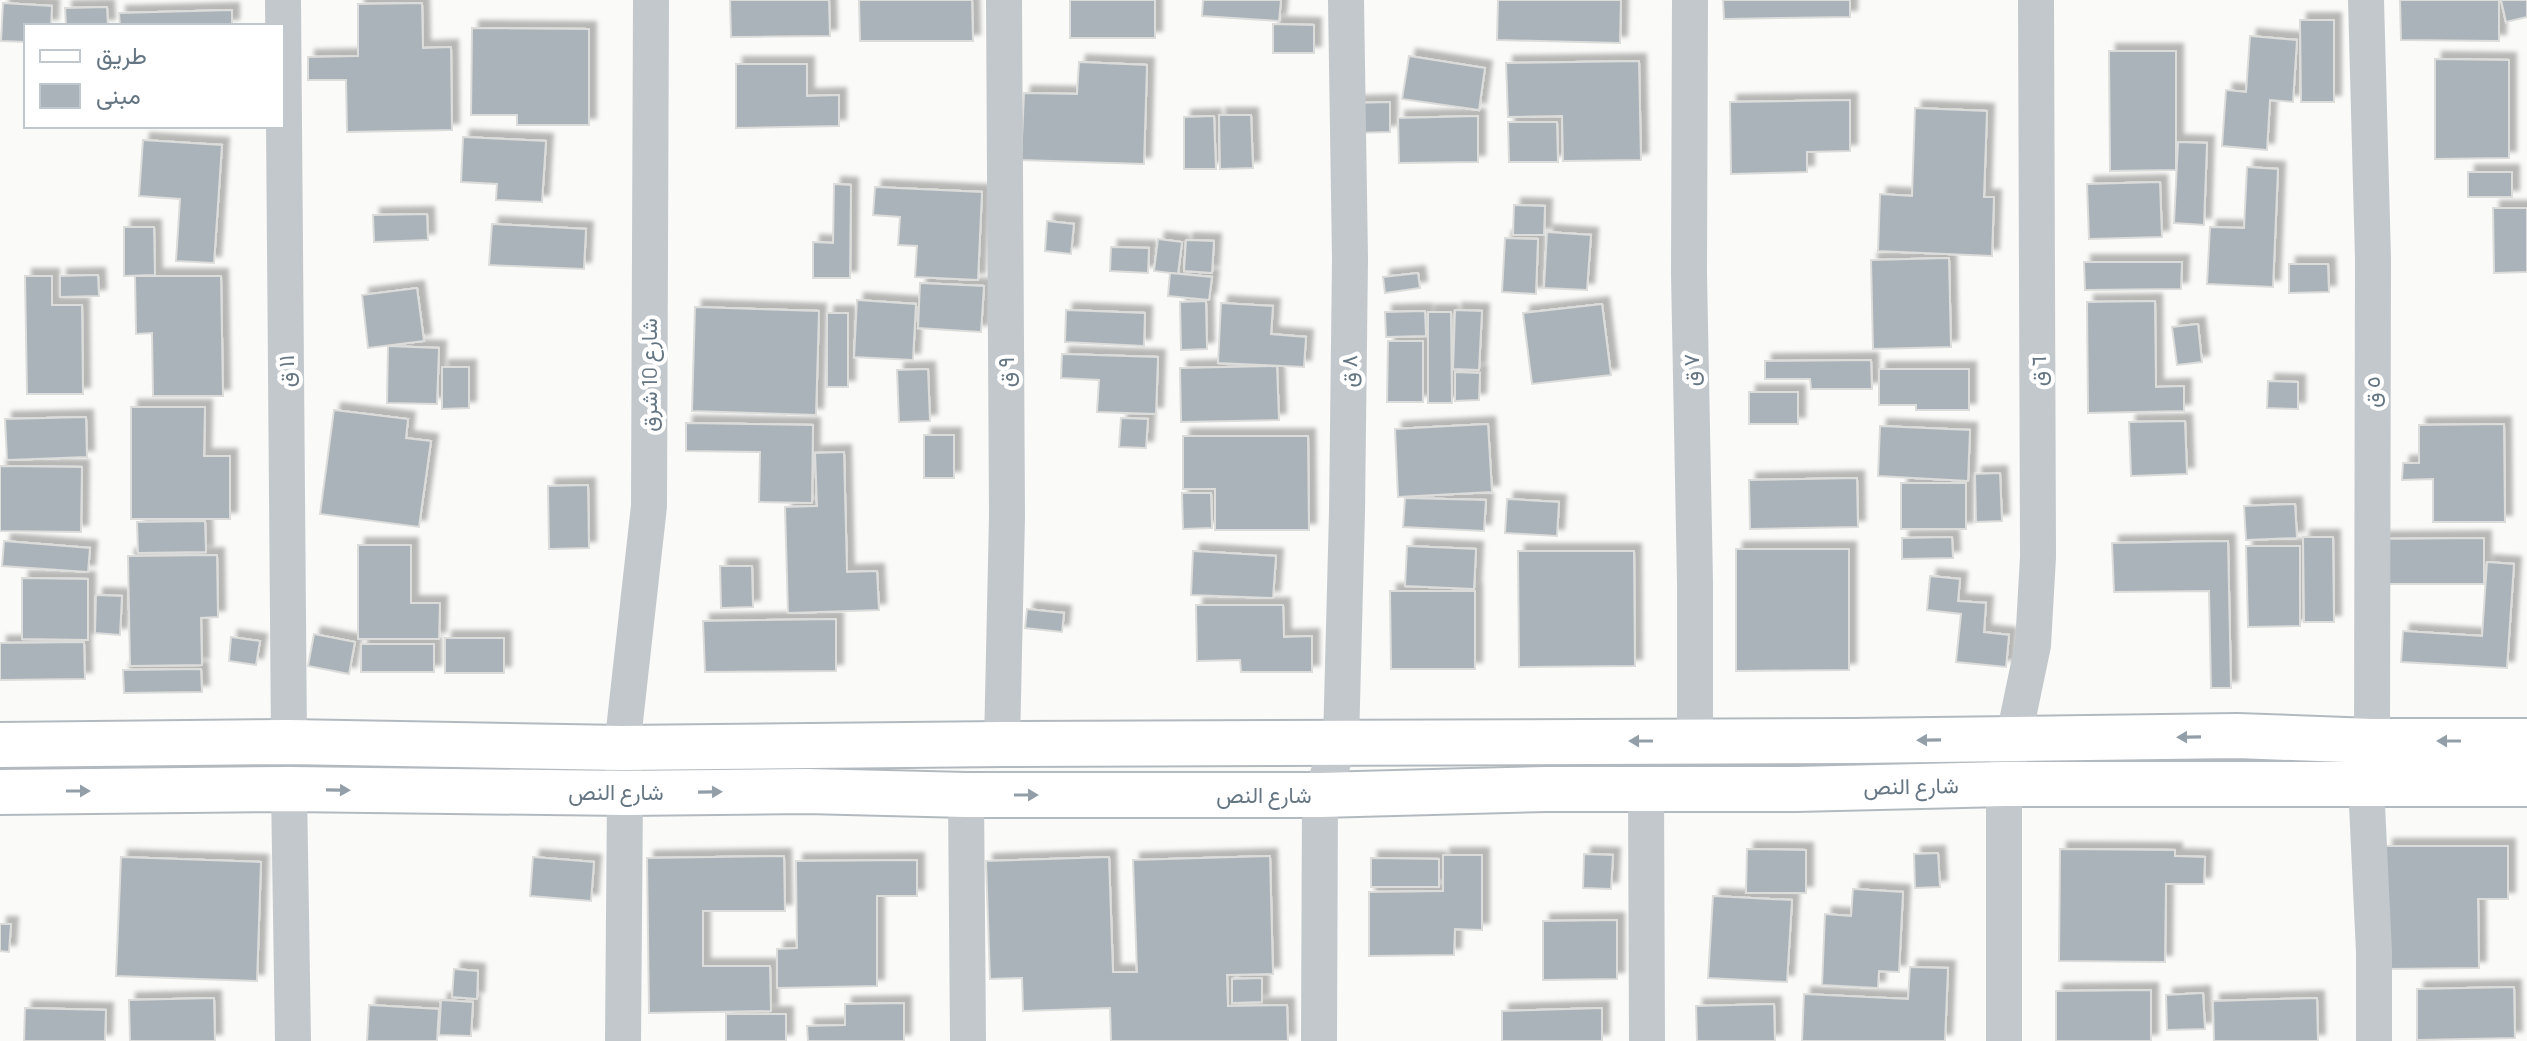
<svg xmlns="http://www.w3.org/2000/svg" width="2527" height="1041" viewBox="0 0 2527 1041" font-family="Barlow,Vazirmatn,sans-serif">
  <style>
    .building { fill: #aab3b9; stroke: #dcdcda; stroke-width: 2; filter: url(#shadow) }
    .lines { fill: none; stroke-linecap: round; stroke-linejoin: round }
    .secondary-casing { stroke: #b3babf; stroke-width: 48 }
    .minor { stroke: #c3c8cc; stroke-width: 36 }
    .secondary { stroke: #fff; stroke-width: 44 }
    .oneway { fill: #939fa8 }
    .labels { text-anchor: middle; stroke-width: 8; stroke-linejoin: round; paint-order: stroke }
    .street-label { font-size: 22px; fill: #657683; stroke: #fff }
  </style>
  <defs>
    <filter id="shadow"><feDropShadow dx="7" dy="-7" stdDeviation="2" flood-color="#0004"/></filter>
  </defs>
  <rect width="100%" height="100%" fill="#fafaf8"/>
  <g class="building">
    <polygon points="730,0 829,0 830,36 731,37"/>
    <polygon points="859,0 972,0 973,41 860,41"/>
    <rect x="1070" y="0" width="85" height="38"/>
    <polygon points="1203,0 1281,0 1279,21 1202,16"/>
    <polygon points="1498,0 1621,0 1620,43 1497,40"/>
    <polygon points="1723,0 1850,0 1850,17 1724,19"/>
    <polygon points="2400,0 2499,0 2499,41 2401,40"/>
    <polygon points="2501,0 2527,0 2527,17 2506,22"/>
    <polygon points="3,3 52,6 51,26 26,26 26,42 1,41"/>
    <polygon points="422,3 423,48 451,47 452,130 347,132 346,80 308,80 308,57 358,56 358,4"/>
    <polygon points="107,7 108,26 66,26 65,8"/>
    <polygon points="232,10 232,26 120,26 119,13"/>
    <polygon points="2300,20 2334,20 2334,102 2301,102"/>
    <polygon points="1273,24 1314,25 1314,53 1273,53"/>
    <polygon points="472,28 589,29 589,125 517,125 517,115 471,115"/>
    <polygon points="2250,36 2297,40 2293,102 2270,100 2267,150 2222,146 2226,90 2246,92"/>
    <polygon points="2109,51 2176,51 2176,170 2110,171"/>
    <polygon points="1409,56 1485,68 1479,110 1402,99"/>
    <polygon points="2435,59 2509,60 2509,158 2435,159"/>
    <polygon points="1639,61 1641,160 1563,161 1562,116 1508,117 1506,63"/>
    <polygon points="1079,62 1147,65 1144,164 1021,160 1024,93 1077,94"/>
    <polygon points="736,64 807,64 807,96 839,95 839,126 736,128"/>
    <polygon points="1850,100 1850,151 1807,152 1807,172 1731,174 1730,102"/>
    <polygon points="1390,102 1390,132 1353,133 1352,103"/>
    <polygon points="1915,108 1987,111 1984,197 1994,197 1992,256 1878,251 1880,194 1912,196"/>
    <polygon points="1219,115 1251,115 1253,168 1220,169"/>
    <polygon points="1214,116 1216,169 1184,169 1184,117"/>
    <polygon points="1478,116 1478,162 1399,163 1398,118"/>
    <polygon points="1508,122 1557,122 1558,162 1509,162"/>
    <polygon points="463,137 546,141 542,202 496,200 497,184 461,182"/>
    <polygon points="143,140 222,145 214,263 176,261 180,199 139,196"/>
    <polygon points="2178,142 2207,143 2204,225 2174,223"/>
    <polygon points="2247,167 2278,169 2273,287 2207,284 2210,227 2244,228"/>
    <rect x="2468" y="172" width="44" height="25"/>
    <polygon points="2160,182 2162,237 2089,239 2087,184"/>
    <polygon points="834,184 851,185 850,278 813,278 813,242 833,243"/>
    <polygon points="875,187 982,192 978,280 915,277 917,246 898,245 900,217 873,215"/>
    <polygon points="1514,205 1545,206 1544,235 1513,235"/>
    <polygon points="2493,208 2527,208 2527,272 2494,273"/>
    <polygon points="427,214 428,240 374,242 373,215"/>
    <polygon points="1047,221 1074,224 1071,254 1045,251"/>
    <polygon points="492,224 586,229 584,269 489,265"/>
    <polygon points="124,227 154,227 155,275 124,276"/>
    <polygon points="1547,232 1591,235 1587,290 1544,288"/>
    <polygon points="1505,238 1538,239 1536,294 1502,292"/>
    <polygon points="1158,239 1182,242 1178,274 1154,271"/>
    <polygon points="1186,240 1214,241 1212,273 1184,271"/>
    <polygon points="1111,247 1149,248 1148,273 1110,271"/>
    <polygon points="1949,258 1951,347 1873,349 1871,260"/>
    <polygon points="2084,262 2182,262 2181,289 2085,290"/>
    <polygon points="2289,264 2328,264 2329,292 2289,293"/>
    <polygon points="1170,273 1212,277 1209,300 1168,296"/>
    <polygon points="1418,273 1420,288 1385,293 1383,277"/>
    <polygon points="98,275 99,296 60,297 60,276"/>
    <polygon points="25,276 52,276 52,305 82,305 83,394 27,394"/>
    <polygon points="135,276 221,276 223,396 153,396 152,333 136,334"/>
    <polygon points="920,283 984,286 981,332 918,328"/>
    <polygon points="417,288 424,341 368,348 362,295"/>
    <polygon points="857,300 916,304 913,360 854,357"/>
    <polygon points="1206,301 1207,349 1181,350 1180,302"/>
    <polygon points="2155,301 2156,387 2184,386 2184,411 2088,413 2087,302"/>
    <polygon points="1221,303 1273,306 1271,334 1306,337 1304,367 1218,363"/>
    <polygon points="1602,304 1611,375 1532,384 1523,313"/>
    <polygon points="695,307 819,311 816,415 692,411"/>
    <polygon points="1066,310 1145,313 1144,346 1065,342"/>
    <polygon points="1455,310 1482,311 1479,370 1453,369"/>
    <polygon points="1425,311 1426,336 1386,337 1385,312"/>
    <polygon points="1428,312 1451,312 1452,403 1428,403"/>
    <rect x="827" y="313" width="21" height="74"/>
    <polygon points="2198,324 2202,362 2177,365 2172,327"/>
    <polygon points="1388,341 1423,341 1423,402 1387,402"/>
    <polygon points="388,346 439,348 437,404 387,403"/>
    <polygon points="1062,354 1158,357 1156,414 1097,412 1099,380 1061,378"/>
    <polygon points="1871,360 1872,389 1811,389 1810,379 1765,379 1765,361"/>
    <polygon points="1277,366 1279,420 1181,422 1180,368"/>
    <polygon points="442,367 469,367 469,408 442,409"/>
    <polygon points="928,369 930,421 899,422 897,370"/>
    <polygon points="1879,369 1969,369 1969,410 1916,410 1916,405 1879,405"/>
    <polygon points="1455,372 1480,373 1479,400 1455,401"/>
    <polygon points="2268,381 2298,382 2298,409 2267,408"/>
    <rect x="1749" y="392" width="49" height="32"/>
    <polygon points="131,407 205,407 204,456 230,456 230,519 131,519"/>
    <polygon points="334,410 408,419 406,438 431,441 419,527 320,514"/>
    <polygon points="86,417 87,457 7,460 5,419"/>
    <polygon points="1121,418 1148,419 1146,448 1119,447"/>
    <polygon points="2185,421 2187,474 2131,476 2129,422"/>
    <polygon points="686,423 813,425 812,503 759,502 760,452 686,451"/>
    <polygon points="1488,424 1492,492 1398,497 1395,429"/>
    <polygon points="2504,424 2505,522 2433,522 2433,479 2402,480 2403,463 2419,463 2419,425"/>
    <polygon points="1880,426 1970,430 1968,481 1878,476"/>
    <rect x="924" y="435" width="30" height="43"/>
    <polygon points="1183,436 1308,436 1309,530 1215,530 1215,489 1183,489"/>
    <polygon points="844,452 847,572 877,571 879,610 788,613 785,507 817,506 815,453"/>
    <polygon points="0,466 82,467 81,532 0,531"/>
    <polygon points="2000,473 2002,521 1976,522 1975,474"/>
    <polygon points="1857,478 1858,527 1750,529 1749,480"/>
    <rect x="1901" y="483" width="65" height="46"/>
    <polygon points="588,485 589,548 549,549 548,486"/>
    <polygon points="1182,493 1211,493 1212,528 1183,529"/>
    <polygon points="1405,498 1486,500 1484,531 1403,527"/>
    <polygon points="1507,499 1559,502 1557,536 1505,533"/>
    <polygon points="2295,504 2297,538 2246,540 2244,506"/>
    <polygon points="205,521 206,552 138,553 137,522"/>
    <polygon points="1952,537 1953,558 1902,559 1902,538"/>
    <polygon points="2303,537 2333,537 2334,622 2304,622"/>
    <polygon points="2484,538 2484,584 2368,584 2368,539"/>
    <polygon points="4,541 90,548 88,572 2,566"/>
    <polygon points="2228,541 2231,688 2211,688 2209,591 2114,592 2112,543"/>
    <polygon points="358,545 411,545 411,603 440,603 439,639 358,639"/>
    <polygon points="1407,546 1476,549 1474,589 1405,586"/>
    <polygon points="2246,546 2300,546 2300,626 2248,627"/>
    <polygon points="1736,549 1849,549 1849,670 1736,671"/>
    <polygon points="1193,551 1276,556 1273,598 1191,595"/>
    <polygon points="1518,551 1634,551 1635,666 1519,667"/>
    <polygon points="217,555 218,617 201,618 202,665 130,666 128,556"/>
    <polygon points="2487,562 2514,564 2507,668 2401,662 2403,631 2482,636"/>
    <polygon points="720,566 752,566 753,607 721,608"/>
    <polygon points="1930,576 1960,579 1958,601 1986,603 1984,632 2009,635 2006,667 1956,662 1961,614 1927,610"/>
    <polygon points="22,578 88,579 88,640 22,639"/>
    <polygon points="1390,591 1475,591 1475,669 1391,669"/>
    <polygon points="96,595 122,596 120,635 95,633"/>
    <polygon points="1196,605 1283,605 1284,637 1312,636 1312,672 1241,672 1240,660 1197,661"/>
    <polygon points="1027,609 1064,613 1062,632 1025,628"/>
    <polygon points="836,619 836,671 705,672 703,621"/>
    <polygon points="314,634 355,642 349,674 308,666"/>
    <polygon points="231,637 260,641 256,665 229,661"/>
    <rect x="445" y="638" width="59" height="35"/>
    <polygon points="84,642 85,679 0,680 0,643"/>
    <rect x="361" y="644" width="73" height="28"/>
    <polygon points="201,669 202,692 124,693 123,670"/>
    <polygon points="2386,846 2508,846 2508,899 2478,899 2479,968 2386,969"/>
    <polygon points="1747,849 1806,850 1806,893 1746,893"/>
    <polygon points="2060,849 2175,850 2175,856 2205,857 2204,884 2166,884 2165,962 2059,961"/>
    <polygon points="1938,853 1940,887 1915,888 1914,854"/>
    <polygon points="1584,854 1613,855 1611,889 1583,888"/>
    <polygon points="1443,855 1482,855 1482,930 1455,929 1454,955 1369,956 1369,892 1443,891"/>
    <polygon points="784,856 785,911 703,911 703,966 770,966 771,1011 649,1013 647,858"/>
    <polygon points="1270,856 1273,974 1227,975 1228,1006 1287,1005 1288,1041 1111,1041 1110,1008 1023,1011 1022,978 990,979 986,861 1109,857 1113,972 1137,972 1133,860"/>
    <polygon points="121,857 261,862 257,981 116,976"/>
    <polygon points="533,857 594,862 591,901 530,896"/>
    <polygon points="1371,858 1439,859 1439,887 1371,887"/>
    <polygon points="917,860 917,896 877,896 877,986 777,988 777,949 797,948 796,861"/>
    <polygon points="1853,889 1903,892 1899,972 1879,971 1878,988 1822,985 1825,914 1851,916"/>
    <polygon points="1713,896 1792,900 1787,982 1708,978"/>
    <polygon points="1617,920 1617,979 1543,980 1543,921"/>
    <polygon points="0,924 11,924 9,952 0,951"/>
    <polygon points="1910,967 1948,968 1945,1041 1802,1041 1804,994 1908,999"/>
    <polygon points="454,969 478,971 477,999 452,997"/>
    <polygon points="1262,978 1262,1002 1232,1003 1232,979"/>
    <polygon points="2514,987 2515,1038 2417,1040 2417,989"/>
    <polygon points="2151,990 2151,1041 2056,1041 2056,991"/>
    <polygon points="2203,993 2205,1029 2167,1030 2166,995"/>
    <polygon points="214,998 215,1041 130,1041 129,1000"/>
    <polygon points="2317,998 2318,1041 2214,1041 2213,1001"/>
    <polygon points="441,1000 473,1002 471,1036 439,1035"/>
    <polygon points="904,1003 904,1041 808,1041 807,1026 845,1025 845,1004"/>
    <polygon points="1774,1004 1775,1041 1697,1041 1696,1006"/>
    <polygon points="369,1005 439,1009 437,1041 367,1041"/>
    <polygon points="25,1008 106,1010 105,1041 24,1041"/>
    <polygon points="1602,1008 1602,1041 1502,1041 1502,1011"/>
    <rect x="726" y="1014" width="60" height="27"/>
  </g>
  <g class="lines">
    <g class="secondary-casing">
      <g id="secondary">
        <polyline points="0,745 289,742 622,748 1002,744 1854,741 2237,736 2372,741 2527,741"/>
        <polyline points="0,792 289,789 625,793 807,791 966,795 1320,795 1546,789 1796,789 2004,784 2527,784"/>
      </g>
    </g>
    <g class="minor">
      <polyline points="283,0 289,742"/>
      <polyline points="1690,0 1689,274 1695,582 1695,741"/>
      <polyline points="2366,0 2373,258 2372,741 2366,784 2374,952 2374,1041"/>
      <polyline points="1002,744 1007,516 1004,0"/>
      <polyline points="289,789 293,1041"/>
      <polyline points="1646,790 1647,1041"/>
      <polyline points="966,795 968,1041"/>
      <polyline points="623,1041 625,793 622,748 649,506 651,0"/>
      <polyline points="1319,1041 1320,795 1341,742 1347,512 1350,259 1346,0"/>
      <polyline points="2004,1041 2004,784 2033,645 2038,557 2036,0"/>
    </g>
    <use href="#secondary" class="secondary"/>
  </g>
  <defs><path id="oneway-solid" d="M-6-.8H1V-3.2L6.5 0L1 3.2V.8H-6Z" transform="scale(2)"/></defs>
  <g class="oneway">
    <use href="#oneway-solid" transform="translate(2189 737) rotate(179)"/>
    <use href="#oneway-solid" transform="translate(1929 740) rotate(179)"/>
    <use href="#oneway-solid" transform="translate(1641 741) rotate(180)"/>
    <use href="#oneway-solid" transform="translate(2449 741) rotate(-180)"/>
    <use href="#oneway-solid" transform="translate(338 790) rotate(1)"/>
    <use href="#oneway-solid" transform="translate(78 791)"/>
    <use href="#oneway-solid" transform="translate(710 792) rotate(-1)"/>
    <use href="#oneway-solid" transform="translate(1026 795)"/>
  </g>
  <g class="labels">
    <g class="street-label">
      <text transform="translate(1691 370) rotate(-91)" y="8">٧ ق</text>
      <text transform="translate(286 371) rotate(-90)" y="8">١١ ق</text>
      <text transform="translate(1349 371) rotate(-89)" y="8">٨ ق</text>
      <text transform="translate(2038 371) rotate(-90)" y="8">٦ ق</text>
      <text transform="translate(1006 372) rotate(-90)" y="8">٩ ق</text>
      <text transform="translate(649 375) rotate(-90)" y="8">شارع 10 شرق</text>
      <text transform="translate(2372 392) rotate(-90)" y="8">٥ ق</text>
      <text transform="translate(1911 786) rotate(-1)" y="8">شارع النص</text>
      <text x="616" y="800">شارع النص</text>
      <text x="1264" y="803">شارع النص</text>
    </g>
  </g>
  <rect x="24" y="24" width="260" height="104" fill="#ffffff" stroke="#c1c8cd" stroke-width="2"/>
  <rect x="40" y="50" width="40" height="12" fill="#ffffff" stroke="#c1c8cd" stroke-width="2"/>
  <text x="96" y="64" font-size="24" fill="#657683">طريق</text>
  <rect x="40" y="84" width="40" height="24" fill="#aab3b9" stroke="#c1c8cd" stroke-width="2"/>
  <text x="96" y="104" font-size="24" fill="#657683">مبنى</text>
</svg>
